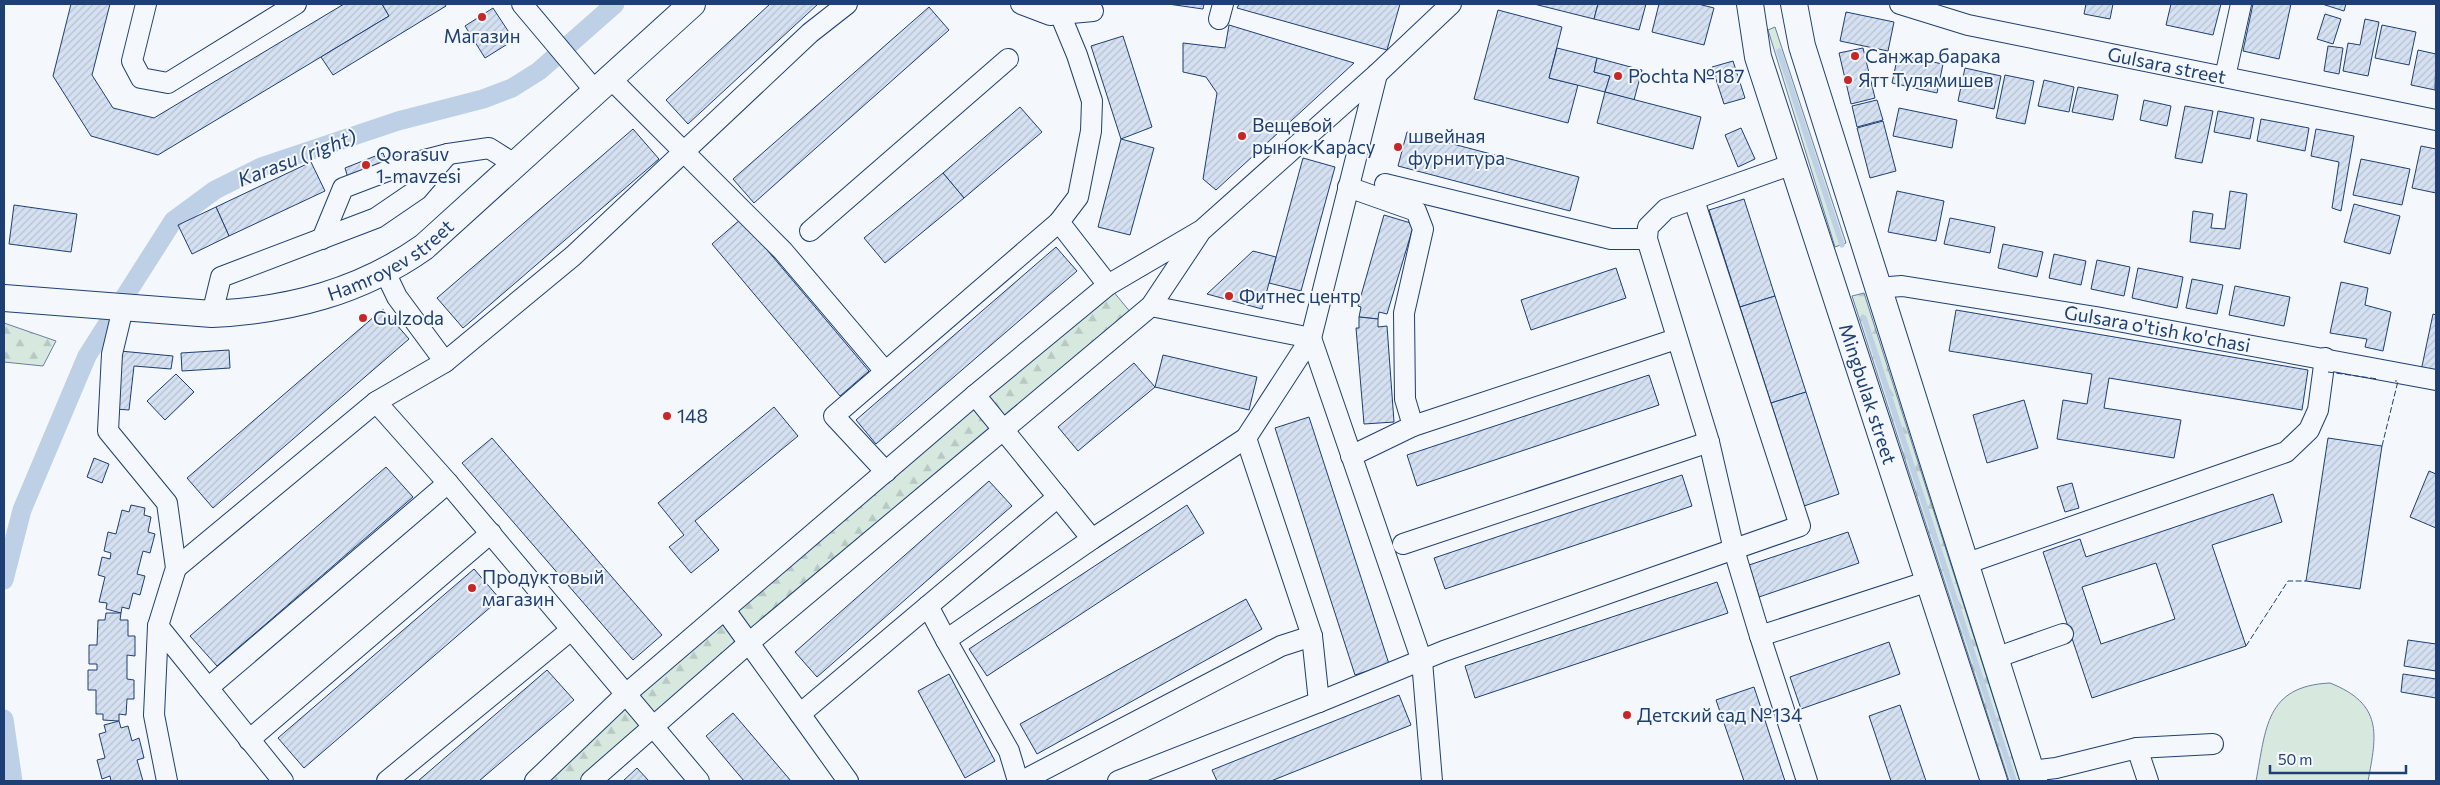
<svg xmlns="http://www.w3.org/2000/svg" width="2440" height="785" viewBox="0 0 2440 785" font-family="Commissioner,sans-serif">
  <style>
    .grass { fill: #d7e8df; stroke: #687fa3 }
    .forest { fill: url(#forest-firs); stroke: #687fa3 }
    .lines { fill: none; stroke-linecap: round; stroke-linejoin: round }
    .stream { stroke: #bed0e5; stroke-width: 5.5 }
    .canal { stroke: #bed0e5; stroke-width: 19 }
    .building { fill: url(#building-hatch); stroke: #1d3f73; fill-rule: evenodd }
    .minor-casing { stroke: #1d3f73; stroke-width: 22 }
    .major-casing { stroke: #1d3f73; stroke-width: 28 }
    .minor { stroke: #f4f7fb; stroke-width: 20 }
    .major { stroke: #f4f7fb; stroke-width: 26 }
    .fence { stroke: #1d3f73; stroke-width: 1; stroke-dasharray: 6 2.5; stroke-linecap: butt }
    .poi-dot { fill: #c62828; stroke: #f4f7fb; stroke-width: 2 }
    .labels { text-anchor: middle; stroke-width: 4; stroke-linejoin: round; paint-order: stroke }
    .poi-label { font-size: 19px; fill: #1d3f73; stroke: #f4f7fb; text-anchor: start }
    .street-label { font-size: 19px; fill: #1d3f73; stroke: #f4f7fb }
    .water-label { font-size: 20px; font-style: italic; fill: #1d3f73; stroke: #f4f7fb }
  </style>
  <defs>
    <pattern id="forest-firs" width="22" height="20" patternUnits="userSpaceOnUse" patternTransform="scale(1.25)"><rect width="22" height="20" fill="#d7e8df"/><path d="M5 1l3.5 6h-7zM16 11l3.5 6h-7z" fill="#b8c8c3"/></pattern>
    <pattern id="building-hatch" width="6" height="6" patternUnits="userSpaceOnUse" patternTransform="scale(1.25)"><rect width="6" height="6" fill="#d5e0f0"/><path d="M-1 1l2-2M0 6l6-6M5 7l2-2" fill="none" stroke="#b6c1d1"/></pattern>
  </defs>
  <rect width="100%" height="100%" fill="#f4f7fb"/>
  <g class="grass">
    <polygon points="1775,27 1846,243 1835,247 1768,30"/>
    <path d="M2330 683C2383 704 2377 734 2368 781H2256C2266 729 2265 686 2330 683Z"/>
  </g>
  <g class="forest">
    <polygon points="1108,285 1136,319 591,781 535,781"/>
    <polygon points="1864,293 2020,781 2009,781 1852,296"/>
    <polygon points="4,323 56,341 43,366 4,362"/>
  </g>
  <g class="lines">
    <g class="stream">
      <polyline points="1779,51 1842,245"/>
      <polyline points="1864,318 2014,781"/>
    </g>
    <g class="canal">
      <polyline points="4,580 22,510 87,356 173,221 215,190 261,167 398,121 483,99 512,88 539,71 615,4"/>
      <polyline points="4,719 13,781"/>
    </g>
  </g>
  <g class="building">
    <polygon points="71,4 110,4 92,75 113,108 154,118 344,4 382,4 389,16 158,155 91,136 53,76"/>
    <polygon points="382,4 445,4 446,6 333,75 321,57 389,16"/>
    <polygon points="770,4 818,4 688,124 666,100"/>
    <polygon points="1168,4 1204,4 1203,9"/>
    <polygon points="1239,4 1400,4 1387,50 1237,8"/>
    <polygon points="1534,4 1598,4 1594,19"/>
    <polygon points="1598,4 1646,4 1639,30 1594,19"/>
    <polygon points="1659,4 1698,4 1714,8 1704,45 1652,32"/>
    <polygon points="2086,4 2113,4 2110,19 2084,14"/>
    <polygon points="2171,4 2221,4 2213,35 2166,25"/>
    <polygon points="2253,4 2291,4 2279,59 2243,51"/>
    <polygon points="2322,4 2346,4 2344,11"/>
    <polygon points="929,7 949,30 754,203 733,179"/>
    <polygon points="493,8 514,40 485,58 465,26"/>
    <polygon points="1498,10 1562,27 1549,78 1578,85 1568,123 1474,99"/>
    <polygon points="1846,12 1894,22 1888,51 1840,41"/>
    <polygon points="2325,14 2341,19 2333,44 2317,39"/>
    <polygon points="2365,19 2379,22 2368,76 2343,71 2348,43 2360,45"/>
    <polygon points="1229,25 1354,63 1216,190 1203,179 1217,93 1206,77 1183,72 1183,43 1225,48"/>
    <polygon points="2382,25 2416,32 2409,65 2375,58"/>
    <polygon points="1123,36 1152,127 1121,139 1091,46"/>
    <polygon points="2328,46 2343,48 2339,74 2324,71"/>
    <polygon points="1557,48 1597,58 1594,72 1610,76 1605,92 1549,78"/>
    <polygon points="1863,48 1875,98 1851,104 1839,53"/>
    <polygon points="2418,50 2436,54 2435,90 2411,85"/>
    <polygon points="1898,55 1943,64 1937,93 1892,83"/>
    <polygon points="1597,58 1642,70 1634,100 1605,92 1610,76 1594,72"/>
    <polygon points="1733,61 1745,98 1724,104 1712,67"/>
    <polygon points="1965,68 2001,76 1994,109 1958,101"/>
    <polygon points="2005,75 2034,81 2025,124 1996,118"/>
    <polygon points="2044,80 2074,87 2069,112 2038,106"/>
    <polygon points="2078,87 2118,95 2113,120 2072,112"/>
    <polygon points="1605,92 1701,117 1693,149 1597,123"/>
    <polygon points="1877,100 1883,120 1857,127 1852,106"/>
    <polygon points="2144,100 2171,106 2167,126 2140,120"/>
    <polygon points="2185,106 2213,111 2202,163 2175,158"/>
    <polygon points="1020,107 1042,132 964,198 943,173"/>
    <polygon points="1899,108 1957,120 1952,148 1893,136"/>
    <polygon points="2218,111 2254,118 2250,139 2214,132"/>
    <polygon points="2261,119 2309,128 2305,151 2257,141"/>
    <polygon points="1883,121 1896,171 1870,178 1857,128"/>
    <polygon points="1741,128 1755,159 1738,167 1725,135"/>
    <polygon points="633,129 659,159 463,328 437,298"/>
    <polygon points="2316,129 2354,136 2341,211 2332,208 2339,162 2311,156"/>
    <polygon points="1407,132 1579,177 1570,211 1398,166"/>
    <polygon points="1121,139 1154,148 1130,235 1098,227"/>
    <polygon points="2421,146 2436,149 2436,193 2412,188"/>
    <polygon points="383,153 387,163 348,178 345,168"/>
    <polygon points="1303,158 1335,167 1301,291 1269,283"/>
    <polygon points="2361,159 2410,169 2402,205 2353,195"/>
    <polygon points="311,162 325,191 229,236 216,207"/>
    <polygon points="943,173 964,198 885,263 864,238"/>
    <polygon points="1897,191 1944,201 1936,241 1888,232"/>
    <polygon points="2230,191 2247,194 2240,249 2190,242 2193,211 2213,214 2211,228 2225,229"/>
    <polygon points="1744,199 1775,296 1740,307 1709,210"/>
    <polygon points="2354,204 2400,216 2390,254 2344,242"/>
    <polygon points="14,205 77,214 71,252 9,244"/>
    <polygon points="216,207 229,236 192,254 178,225"/>
    <polygon points="1384,215 1414,224 1387,314 1379,312 1378,319 1359,317 1361,307 1358,306"/>
    <polygon points="1950,218 1995,227 1990,253 1944,244"/>
    <polygon points="741,219 869,371 840,396 712,244"/>
    <polygon points="2003,244 2043,252 2037,277 1998,268"/>
    <polygon points="1056,247 1077,271 876,444 856,420"/>
    <polygon points="1253,251 1276,257 1262,309 1207,294"/>
    <polygon points="2054,254 2086,261 2081,285 2049,278"/>
    <polygon points="2097,260 2130,267 2124,296 2091,289"/>
    <polygon points="1616,268 1626,298 1531,330 1521,300"/>
    <polygon points="2138,268 2183,277 2177,308 2132,298"/>
    <polygon points="2192,279 2223,285 2217,314 2186,308"/>
    <polygon points="2341,282 2368,288 2365,305 2391,312 2383,351 2365,347 2367,339 2330,333"/>
    <polygon points="2235,286 2290,297 2284,326 2229,315"/>
    <polygon points="1775,296 1806,392 1771,403 1740,307"/>
    <polygon points="383,309 409,339 213,508 187,478"/>
    <polygon points="1956,310 2308,370 2302,410 2109,378 2104,408 2181,420 2174,458 2057,439 2063,400 2087,404 2092,374 1949,351"/>
    <polygon points="2433,314 2436,315 2436,374 2421,371"/>
    <polygon points="1359,317 1378,319 1378,327 1387,326 1394,422 1364,424 1356,328 1359,328"/>
    <polygon points="229,350 230,368 182,371 181,353"/>
    <polygon points="120,351 173,356 171,369 134,366 129,410 115,409"/>
    <polygon points="1163,355 1257,377 1249,410 1155,387"/>
    <polygon points="1134,363 1155,387 1078,451 1058,427"/>
    <polygon points="176,374 194,392 165,420 147,401"/>
    <polygon points="1649,375 1659,405 1417,486 1407,455"/>
    <polygon points="1806,392 1839,494 1804,506 1771,403"/>
    <polygon points="2024,400 2038,448 1987,463 1973,415"/>
    <polygon points="774,407 798,436 695,521 719,550 691,573 669,547 684,535 658,503"/>
    <polygon points="1309,417 1389,664 1355,675 1275,428"/>
    <polygon points="492,438 662,635 633,660 462,463"/>
    <polygon points="2328,438 2382,446 2360,589 2306,581"/>
    <polygon points="94,458 109,464 102,483 87,477"/>
    <polygon points="386,467 413,497 217,666 190,636"/>
    <polygon points="2429,471 2436,474 2436,528 2410,517"/>
    <polygon points="1682,475 1692,506 1445,589 1434,558"/>
    <polygon points="989,481 1012,506 817,677 795,652"/>
    <polygon points="2072,483 2079,508 2065,512 2057,487"/>
    <path d="M2273 494 2282 522 2212 545 2246 646 2092 698 2043 552 2080 539 2086 557ZM2156 563 2175 619 2101 644 2082 587Z"/>
    <polygon points="131,505 145,508 144,515 151,517 148,532 155,534 150,553 143,551 137,574 145,576 140,595 133,593 129,609 122,607 121,613 106,609 107,603 99,602 105,577 98,575 102,557 110,559 111,553 104,551 108,532 116,534 122,510 129,512"/>
    <polygon points="1187,505 1204,533 987,676 969,649"/>
    <polygon points="1848,532 1859,563 1759,597 1749,565"/>
    <polygon points="474,569 500,599 304,768 278,738"/>
    <polygon points="1717,582 1728,613 1475,698 1465,666"/>
    <polygon points="1246,599 1262,629 1037,754 1020,724"/>
    <polygon points="106,613 121,613 120,620 128,620 128,636 135,636 135,656 127,655 127,679 134,680 134,699 127,699 126,715 119,714 119,721 103,720 103,714 96,714 96,690 88,690 88,670 97,670 97,664 89,664 89,645 97,645 98,620 105,620"/>
    <polygon points="2408,640 2436,644 2436,671 2404,666"/>
    <polygon points="1889,642 1900,674 1801,709 1790,677"/>
    <polygon points="547,670 574,700 479,781 418,781"/>
    <polygon points="949,674 995,761 965,778 918,691"/>
    <polygon points="2403,674 2436,679 2436,698 2401,692"/>
    <polygon points="1754,687 1785,781 1744,781 1716,700"/>
    <polygon points="1399,695 1411,725 1271,781 1217,781 1212,770"/>
    <polygon points="1900,705 1926,781 1891,781 1869,716"/>
    <polygon points="733,713 791,781 744,781 706,736"/>
    <polygon points="119,721 121,728 128,726 132,741 139,738 144,758 137,760 143,781 111,781 110,776 102,779 97,760 105,758 99,734 106,732 104,725"/>
    <polygon points="637,768 649,781 623,781"/>
  </g>
  <g class="lines">
    <g class="minor-casing">
      <g id="minor">
        <polyline points="146,4 132,61 141,78 168,83 296,4"/>
        <polyline points="522,4 596,92"/>
        <polyline points="1021,4 1050,15 1093,11"/>
        <path id="s1" d="M1900 4 1968 25 2436 120"/>
        <polyline points="1219,19 1223,4"/>
        <polyline points="2225,77 2241,4"/>
        <polyline points="611,79 783,251 884,370"/>
        <polyline points="1793,164 1666,209 1648,227 1647,239 1709,442 1734,550 1760,636 1929,581"/>
        <polyline points="1385,184 1611,239 1647,239"/>
        <polyline points="1348,187 1416,211 1423,229 1404,313 1405,399 1413,426 1351,456"/>
        <polyline points="1059,222 1108,285"/>
        <polyline points="810,231 1008,59"/>
        <polyline points="322,239 343,188 398,167 448,154 489,148 516,165"/>
        <polyline points="385,272 397,297 445,362 376,402 448,483 699,781"/>
        <path id="s2" d="M1877 288 1902 286 2096 317 2436 380"/>
        <polyline points="1151,306 1311,338 1422,661 1432,781"/>
        <polyline points="123,308 112,354 108,431 167,503 176,568 158,626 283,781"/>
        <polyline points="212,314 221,277 376,218 417,190 448,154"/>
        <polyline points="445,362 573,256 810,33 847,4"/>
        <polyline points="975,395 1092,539 1246,438 1311,338 1377,74"/>
        <polyline points="1413,426 1676,339"/>
        <polyline points="1246,438 1312,636 1319,702 1444,651 1800,526 1694,200"/>
        <polyline points="886,472 834,416 1059,222 1078,197 1091,131 1092,101 1077,55 1060,14"/>
        <polyline points="1403,544 1709,442"/>
        <polyline points="1965,564 2286,452 2309,430 2318,410 2325,358"/>
        <polyline points="176,568 376,402"/>
        <polyline points="928,606 1058,497"/>
        <polyline points="725,610 800,714 928,606 946,640 1092,539"/>
        <polyline points="158,626 154,715 167,781"/>
        <polyline points="1760,636 1807,781"/>
        <polyline points="946,640 1009,751 1018,781"/>
        <polyline points="1995,658 2063,634"/>
        <polyline points="208,688 448,483"/>
        <polyline points="800,714 848,781"/>
        <polyline points="249,740 491,533"/>
        <polyline points="2137,748 2213,744"/>
        <polyline points="2031,771 2056,768 2137,748 2148,781"/>
        <polyline points="387,781 571,630"/>
        <polyline points="535,781 626,694 975,395 1108,285 1202,230 1377,74 1451,4"/>
        <polyline points="591,781 750,642 1151,306 1199,234"/>
        <polyline points="1022,781 1281,646 1312,636"/>
        <polyline points="1118,781 1319,702"/>
      </g>
    </g>
    <g class="major-casing">
      <g id="major">
        <path id="s3" d="M1750 4 1758 57 1994 781"/>
        <polyline points="1794,4 1802,46 2034,781"/>
        <path id="s4" d="M4 298 212 314C290 310 360 292 424 247L692 4"/>
      </g>
    </g>
    <use href="#minor" class="minor"/>
    <use href="#major" class="major"/>
    <g class="fence">
      <polyline points="2328,372 2378,379"/>
      <polyline points="2382,446 2398,381 2395,381"/>
      <polyline points="2246,646 2288,581 2306,581"/>
    </g>
  </g>
  <g class="poi-dot">
    <circle cx="482" cy="17" r="5"/>
    <circle cx="1855" cy="56" r="5"/>
    <circle cx="1618" cy="76" r="5"/>
    <circle cx="1848" cy="80" r="5"/>
    <circle cx="1242" cy="136" r="5"/>
    <circle cx="1398" cy="147" r="5"/>
    <circle cx="366" cy="165" r="5"/>
    <circle cx="1229" cy="296" r="5"/>
    <circle cx="363" cy="318" r="5"/>
    <circle cx="667" cy="416" r="5"/>
    <circle cx="472" cy="588" r="5"/>
    <circle cx="1627" cy="715" r="5"/>
  </g>
  <g class="labels">
    <g class="poi-label">
      <text x="482" y="43" text-anchor="middle">Магазин</text>
      <text x="1865" y="63">Санжар барака</text>
      <text x="1628" y="83">Pochta №187</text>
      <text x="1858" y="87">Ятт Тулямишев</text>
      <text x="1252" y="132">Вещевой<tspan x="1252" dy="22">рынок Карасу</tspan></text>
      <text x="1408" y="143">швейная<tspan x="1408" dy="22">фурнитура</tspan></text>
      <text x="376" y="161">Qorasuv<tspan x="376" dy="22">1-mavzesi</tspan></text>
      <text x="1239" y="303">Фитнес центр</text>
      <text x="373" y="325">Gulzoda</text>
      <text x="677" y="423">148</text>
      <text x="482" y="584">Продуктовый<tspan x="482" dy="22">магазин</tspan></text>
      <text x="1637" y="722">Детский сад №134</text>
    </g>
    <g class="street-label">
      <text dy="7" stroke="none"><textPath href="#s1" startOffset="274">Gulsara street</textPath></text>
      <text dy="7" stroke="none"><textPath href="#s4" startOffset="398">Hamroyev street</textPath></text>
      <text dy="7" stroke="none"><textPath href="#s2" startOffset="284">Gulsara o'tish ko'chasi</textPath></text>
      <text dy="7" stroke="none"><textPath href="#s3" startOffset="408">Mingbulak street</textPath></text>
    </g>
    <g class="water-label">
      <text transform="translate(297 158) rotate(-21)" y="7">Karasu (right)</text>
    </g>
  </g>
  <rect width="2440" height="785" fill="none" stroke="#1d3f73" stroke-width="10"/>
  <path d="M2270 765v8h136v-8" fill="none" stroke="#1d3f73" stroke-width="2.5"/>
  <text x="2278" y="765" font-size="15" fill="#1d3f73" stroke="#f4f7fb" stroke-width="4" paint-order="stroke">50 m</text>
</svg>
